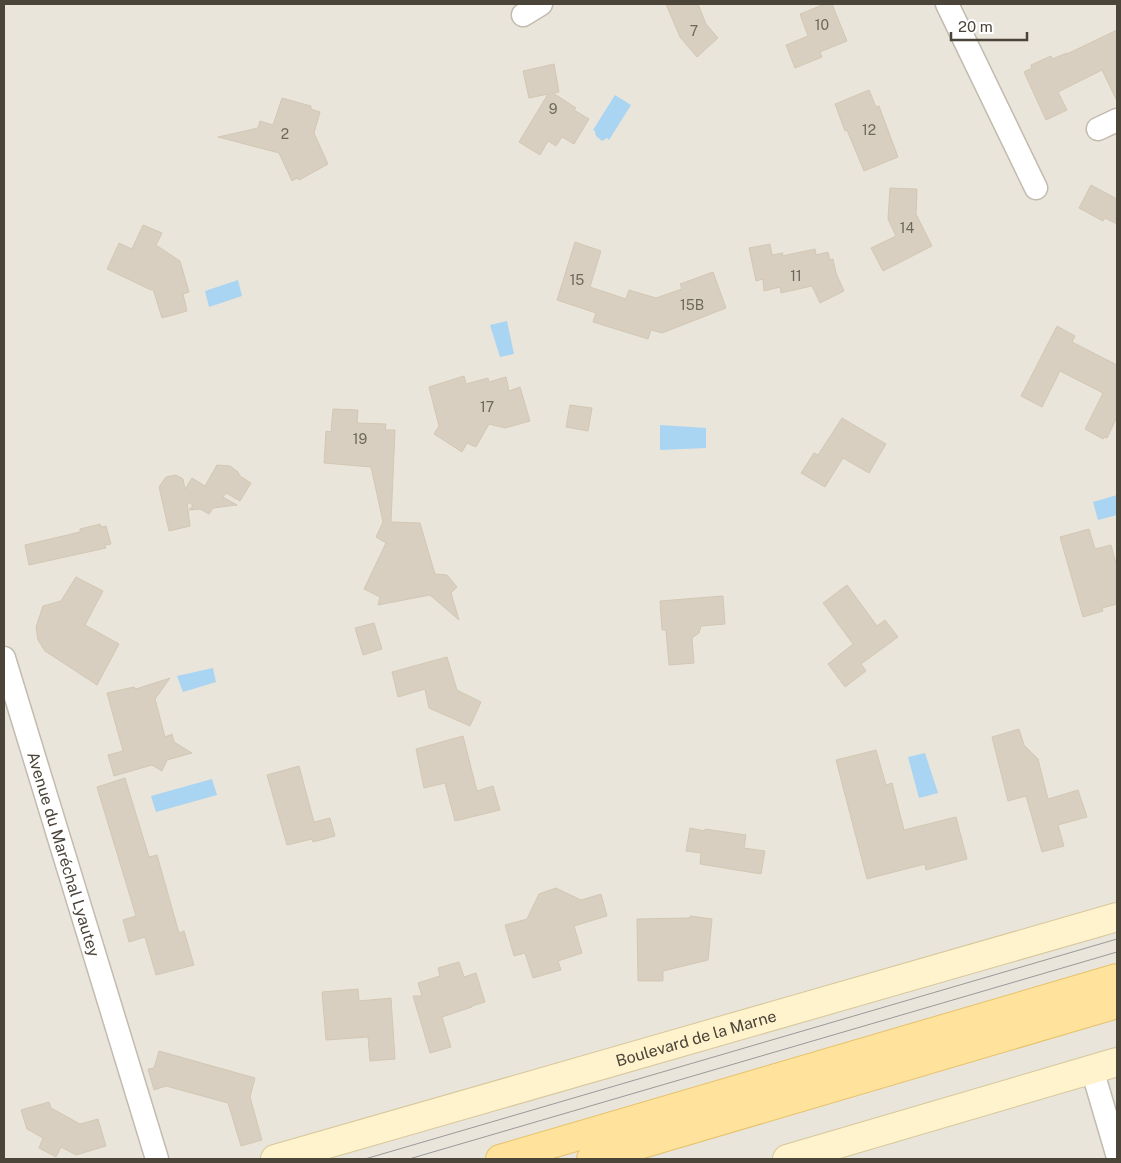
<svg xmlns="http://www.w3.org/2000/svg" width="1121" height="1163" viewBox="0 0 1121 1163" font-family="'Public Sans',sans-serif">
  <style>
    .residential { fill: #eae5da }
    .water { fill: #a9d4f2 }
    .building { fill: #d8cfc1; stroke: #d3c7b4 }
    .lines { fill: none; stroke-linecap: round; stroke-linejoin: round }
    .street-casing { stroke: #c2bbae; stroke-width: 25 }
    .secondary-casing { stroke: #d6c79b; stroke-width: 30 }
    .primary-casing { stroke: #e6c16a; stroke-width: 30 }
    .street { stroke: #fff; stroke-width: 22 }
    .secondary { stroke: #fff3cd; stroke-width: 28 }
    .primary { stroke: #ffe39c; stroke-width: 28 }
    .tram { stroke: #9a9a9a; stroke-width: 1 }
    .labels { text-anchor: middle; stroke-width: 4; stroke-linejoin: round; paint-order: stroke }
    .number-label { font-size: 14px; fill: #6e675b }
    .street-label { font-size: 16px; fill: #4b4439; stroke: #fff }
  </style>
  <rect width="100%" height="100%" fill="#f6f3ec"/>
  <rect class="residential" x="4" y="4" width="1113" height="1155"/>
  <g class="water">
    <polygon points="615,95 631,105 609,140 607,138 602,141 596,136 595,131 593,130"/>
    <polygon points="238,280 242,296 209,307 205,291"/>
    <polygon points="507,321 514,354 500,357 490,325"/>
    <polygon points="660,425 706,428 706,448 660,450"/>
    <polygon points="1117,495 1117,515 1098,520 1093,502"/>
    <polygon points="213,668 216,682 183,692 177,676"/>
    <polygon points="925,753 938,793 919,798 908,757"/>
    <polygon points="212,779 217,795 156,812 151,796"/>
  </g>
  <g class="building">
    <polygon points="666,4 698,4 706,24 718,38 697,57 680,37"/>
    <polygon points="825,4 832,4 847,41 820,52 822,57 795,68 786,45 808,36 800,14"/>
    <polygon points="1117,30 1117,101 1102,70 1058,92 1067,110 1046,120 1024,72 1032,68 1031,65 1051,56 1052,59 1067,53 1067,54"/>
    <polygon points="554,64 559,92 553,93 576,108 574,110 589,119 574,144 562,137 556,146 548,141 540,155 519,142 548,94 529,98 523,71"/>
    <polygon points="869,90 876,107 879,106 898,157 864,171 847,130 845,131 835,104"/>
    <polygon points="282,98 311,106 311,109 320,112 314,133 328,164 299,180 297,178 292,181 279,153 218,137 258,128 260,121 273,125"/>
    <polygon points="1091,185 1117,199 1117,224 1105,218 1103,221 1079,208"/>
    <polygon points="890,188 917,189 916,214 932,246 883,271 871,248 896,236 888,219"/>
    <polygon points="143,225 162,233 156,245 180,261 189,292 183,294 187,311 162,318 153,289 151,290 107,269 119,243 132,249"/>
    <polygon points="575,242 601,251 590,287 626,299 629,290 656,298 682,289 680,284 713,272 726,308 662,333 651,330 648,339 593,322 596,313 557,300"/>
    <polygon points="770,244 772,255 783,253 782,256 815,249 816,255 828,252 830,260 833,259 836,273 844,291 820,303 812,286 781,293 780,287 764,291 763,279 756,281 749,248"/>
    <polygon points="1057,326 1075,336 1072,342 1117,365 1117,417 1107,438 1104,437 1103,439 1085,429 1103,393 1060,371 1042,407 1021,396"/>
    <polygon points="464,376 466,384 488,378 489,382 506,377 509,391 520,387 530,421 505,428 489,424 476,447 467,443 462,452 434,434 439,426 429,387"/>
    <polygon points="570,405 592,408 588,431 566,427"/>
    <polygon points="333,409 358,410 357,423 386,424 385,430 395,430 391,522 420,523 435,574 447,575 457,587 451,593 459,620 430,595 378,605 380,597 364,589 386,543 376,537 383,522 371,467 324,463 326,431 331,432"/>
    <polygon points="842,418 886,444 869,473 843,458 825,487 801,473 814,453 818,455"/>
    <polygon points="217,465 230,466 238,472 240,476 251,483 240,501 226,493 223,497 237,505 213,508 209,514 200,509 189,510 193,505 187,502 190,526 169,531 159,487 166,477 176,475 183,479 185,489 192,478 205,486"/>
    <polygon points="100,524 101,527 106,526 111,544 105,545 106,548 29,565 25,545 80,532 80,529"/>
    <polygon points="1089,529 1095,549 1111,545 1117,567 1117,604 1102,608 1103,611 1083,617 1060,537"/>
    <polygon points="76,577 103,591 85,625 119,644 97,685 45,651 38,640 36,627 43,606 61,601"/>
    <polygon points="847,585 877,626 885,620 898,637 861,664 866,671 845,687 828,664 853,644 823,603"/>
    <polygon points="723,596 725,624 701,626 699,633 692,638 694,663 669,665 666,630 662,630 660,601"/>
    <polygon points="374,623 382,649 363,655 355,628"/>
    <polygon points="447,657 457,690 481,702 470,726 429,708 425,689 398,697 392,672"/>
    <polygon points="170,678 155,699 165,737 172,734 174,742 192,753 167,760 162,771 152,765 114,776 108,755 123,751 107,693 134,687 136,689"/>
    <polygon points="1019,729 1024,745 1038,759 1048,799 1078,790 1087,817 1058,825 1064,846 1042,852 1026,796 1008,801 992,737"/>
    <polygon points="463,736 477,791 493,786 500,810 455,821 445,783 424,788 416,749"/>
    <polygon points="876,750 886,785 892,783 904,830 956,817 967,859 926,870 925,864 867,879 836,760"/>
    <polygon points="299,766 314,822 330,818 335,836 313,842 312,839 287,845 267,775"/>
    <polygon points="125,778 149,857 157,855 179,933 184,931 194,965 156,975 145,937 129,942 123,920 136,916 97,787"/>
    <polygon points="690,828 705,831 705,829 746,835 744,848 765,851 761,874 700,864 701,853 686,851"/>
    <polygon points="556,888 581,900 601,894 607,916 574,926 582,953 558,961 561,970 533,978 525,953 514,956 505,925 527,919 539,894"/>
    <polygon points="690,916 712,919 708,960 663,971 663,981 638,981 637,919 690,918"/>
    <polygon points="459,962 464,977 476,973 485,1002 472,1006 472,1007 442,1017 451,1047 430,1053 413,996 422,996 418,983 440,976 438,968"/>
    <polygon points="358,989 359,1001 391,998 395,1059 370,1061 368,1037 326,1040 322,992"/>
    <polygon points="159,1051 255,1078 250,1097 262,1140 241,1146 228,1103 166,1086 154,1090 148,1069 154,1068"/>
    <polygon points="49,1102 51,1108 80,1124 98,1119 106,1146 76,1155 61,1147 56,1157 39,1148 43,1138 27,1129 21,1110"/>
  </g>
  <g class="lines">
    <g class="street-casing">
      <g id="street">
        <polyline points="947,4 1036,188"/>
        <polyline points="523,15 541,4"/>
        <polyline points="1098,129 1117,120"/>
        <path id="s1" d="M4 658 157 1159"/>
        <polyline points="1092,1069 1117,1154"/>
      </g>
    </g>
    <g class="secondary-casing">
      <g id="secondary">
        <path id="s2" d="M275 1159 1117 917"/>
        <polyline points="787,1159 1117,1062"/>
      </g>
    </g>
    <g class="primary-casing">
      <g id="primary">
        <polyline points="500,1159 1117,978"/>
        <polyline points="591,1159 1117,1004"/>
      </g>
    </g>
    <use href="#street" class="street"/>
    <use href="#secondary" class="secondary"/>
    <use href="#primary" class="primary"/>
    <g class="tram">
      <polyline points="365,1159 1117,939"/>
      <polyline points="409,1159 1117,952"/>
    </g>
  </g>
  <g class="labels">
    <g class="number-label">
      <text x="822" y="30">10</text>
      <text x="694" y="36">7</text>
      <text x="553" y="114">9</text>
      <text x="869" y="135">12</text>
      <text x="285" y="139">2</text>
      <text x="907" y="233">14</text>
      <text x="796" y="281">11</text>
      <text x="577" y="285">15</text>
      <text x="692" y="310">15B</text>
      <text x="487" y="412">17</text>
      <text x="360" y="444">19</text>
    </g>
    <g class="street-label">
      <text dy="6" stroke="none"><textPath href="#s1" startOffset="205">Avenue du Maréchal Lyautey</textPath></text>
      <text dy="6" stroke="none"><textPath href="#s2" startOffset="438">Boulevard de la Marne</textPath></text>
    </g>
  </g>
  <rect width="1121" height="1163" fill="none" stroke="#4b4439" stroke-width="10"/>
  <path d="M951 32v8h76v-8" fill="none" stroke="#4b4439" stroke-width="2.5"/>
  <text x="958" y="32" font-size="15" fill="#4b4439" stroke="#ffffff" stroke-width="4" paint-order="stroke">20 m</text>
</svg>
